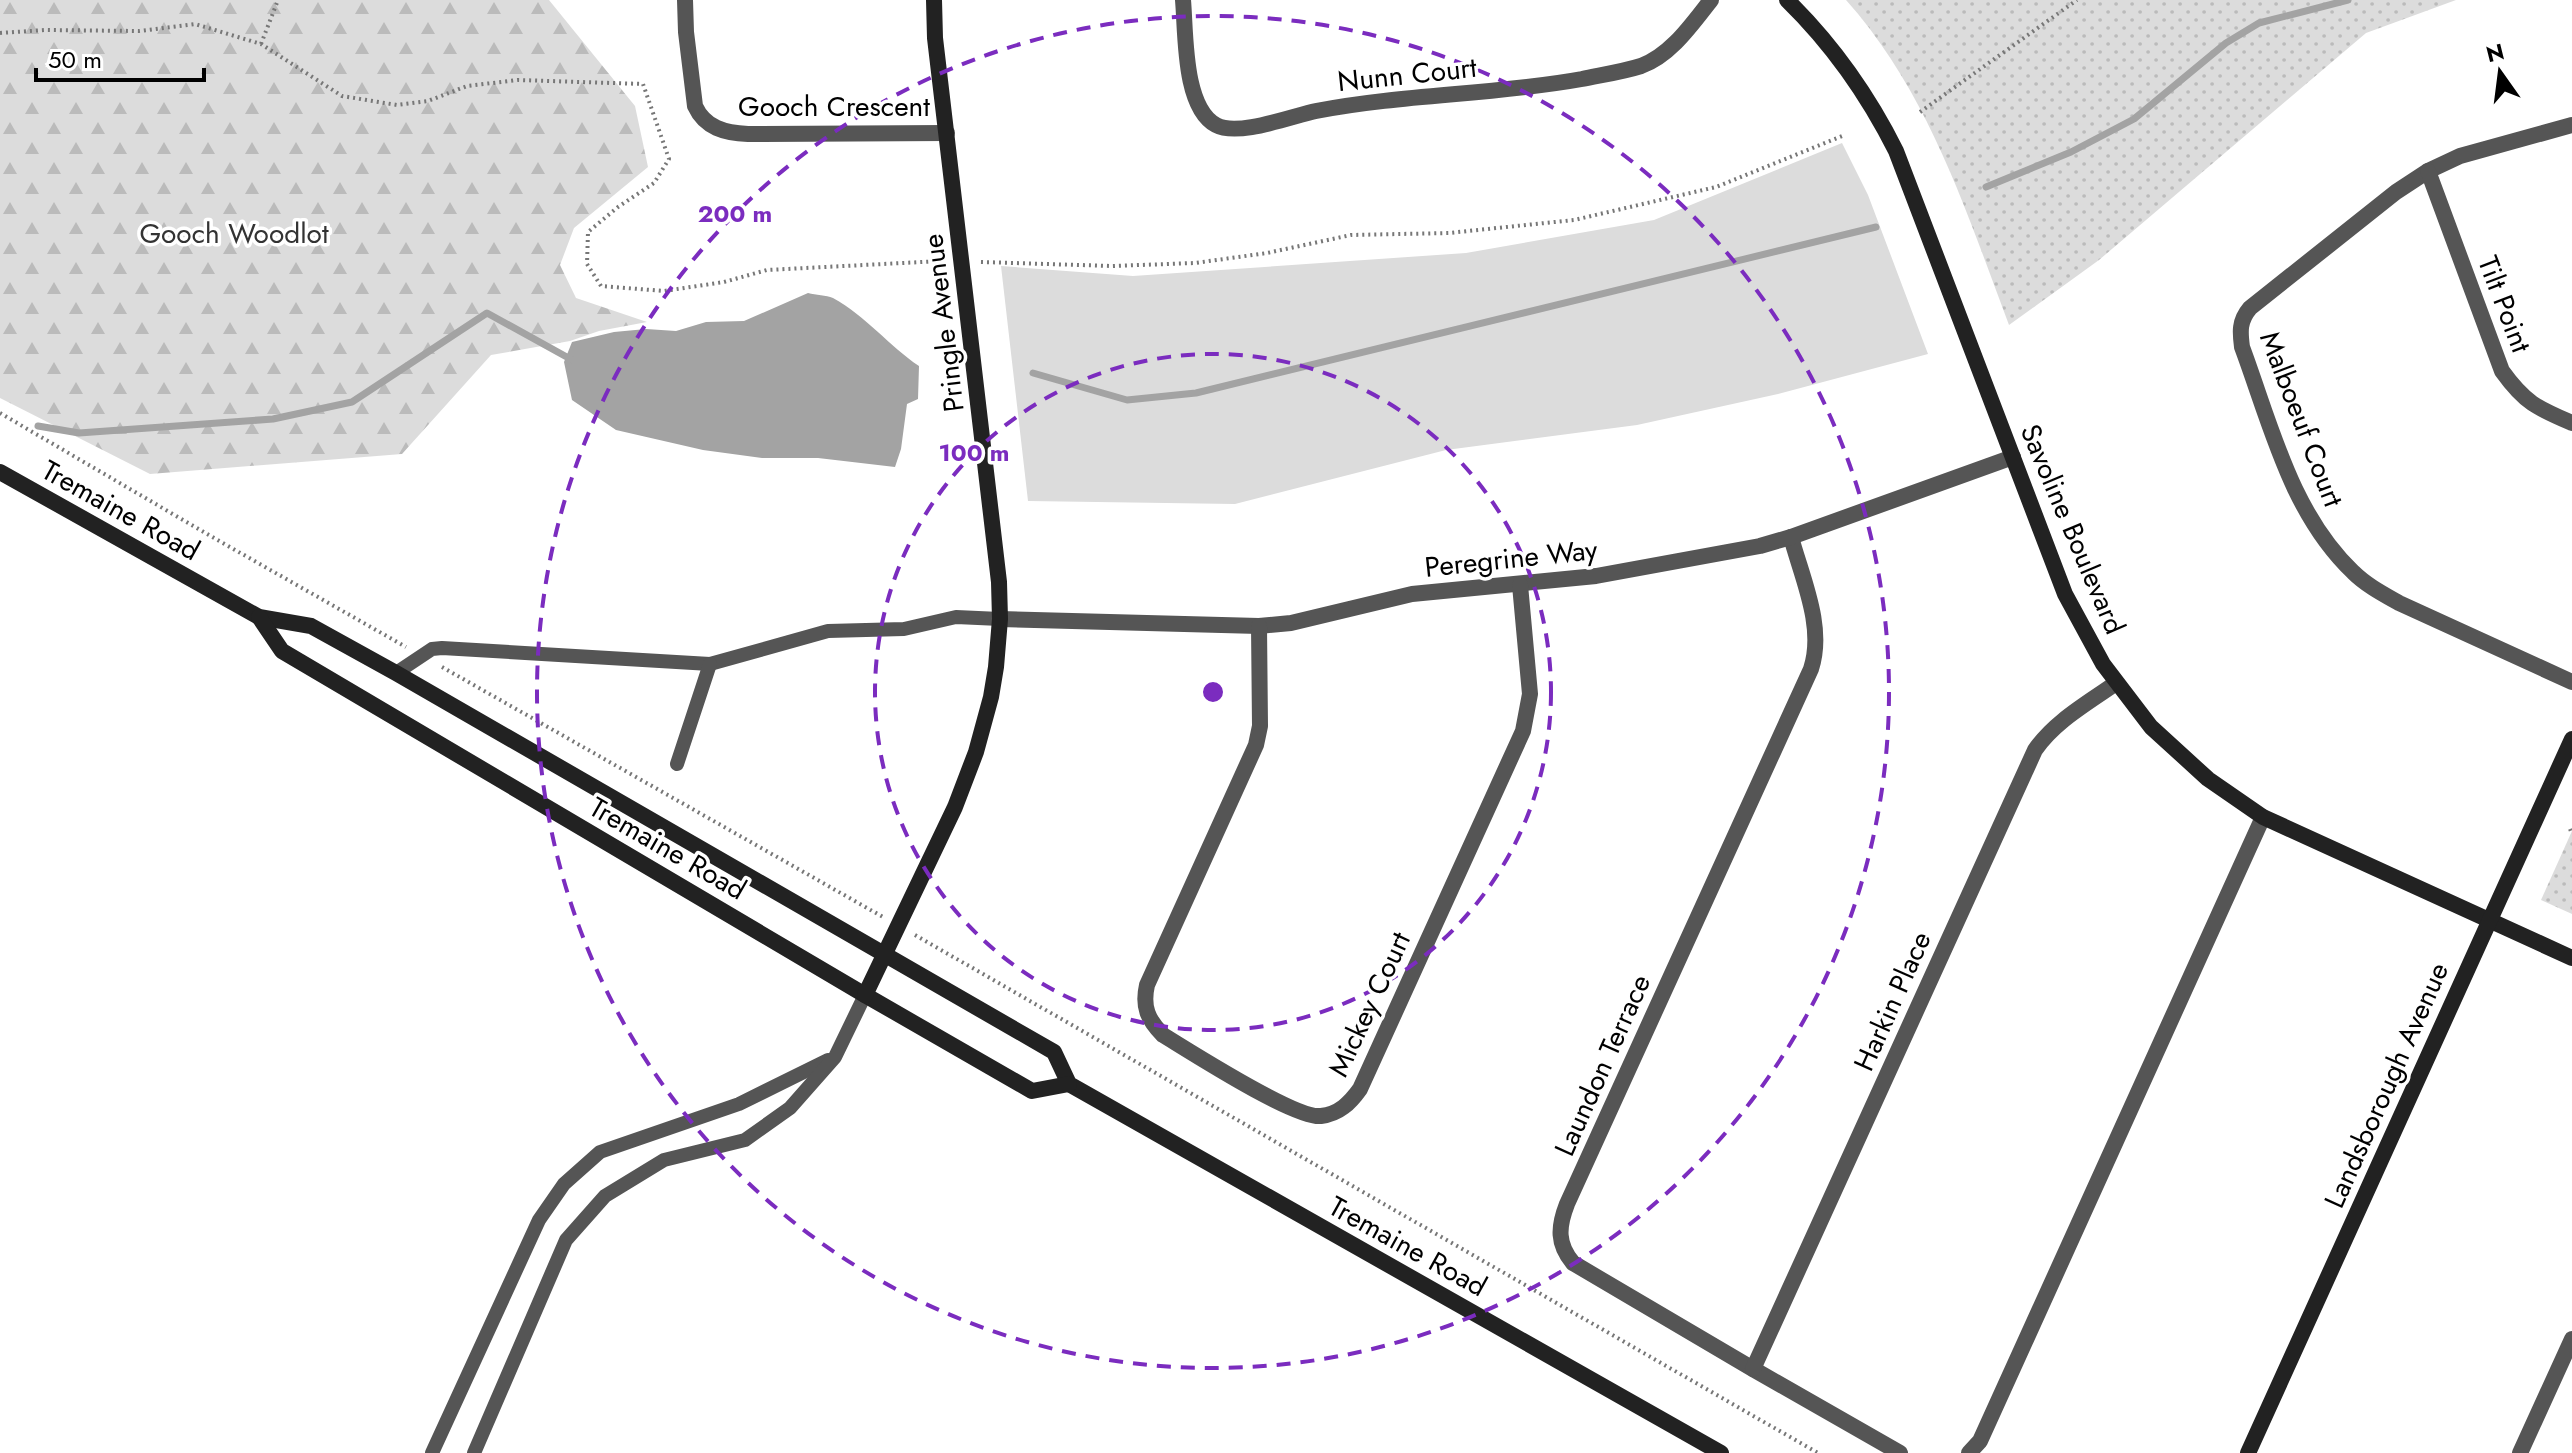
<svg xmlns="http://www.w3.org/2000/svg" width="2572" height="1453" viewBox="0 0 2572 1453" font-family="Jost,sans-serif">
  <style>
    .green { fill: #dcdcdc }
    .forest { fill: url(#forest-firs) }
    .park { fill: url(#park-dots) }
    .water { fill: #a3a3a3 }
    .lines { fill: none; stroke-linecap: round; stroke-linejoin: round }
    .stream { stroke: #a3a3a3; stroke-width: 7 }
    .path { stroke: #777; stroke-width: 4; stroke-dasharray: 2 4; stroke-linecap: butt }
    .lane { stroke: #555; stroke-width: 14 }
    .street { stroke: #555; stroke-width: 16 }
    .secondary { stroke: #222; stroke-width: 16 }
    .ring { fill: none; stroke: #7b2cbf; stroke-width: 4; stroke-dasharray: 14 10 }
    .labels { text-anchor: middle; stroke-width: 7; stroke-linejoin: round; paint-order: stroke }
    .street-label { font-size: 28px; fill: #000; stroke: #fff }
    .park-label { font-size: 28px; fill: #333; stroke: #fff }
    .centre { fill: #7b2cbf; stroke: #fff; stroke-width: 4 }
    .ring-label { font-size: 24px; text-anchor: middle; font-weight: bold; fill: #7b2cbf; stroke: #fff; stroke-width: 7; stroke-linejoin: round; paint-order: stroke }
  </style>
  <defs>
    <pattern id="forest-firs" width="22" height="20" patternUnits="userSpaceOnUse" patternTransform="scale(2)"><rect width="22" height="20" fill="#dcdcdc"/><path d="M5 1l3.5 6h-7zM16 11l3.5 6h-7z" fill="#bbb"/></pattern>
    <pattern id="park-dots" width="8" height="8" patternUnits="userSpaceOnUse" patternTransform="scale(2)"><rect width="8" height="8" fill="#dcdcdc"/><path d="M2 2h.1M6 6h.1" fill="none" stroke="#bbb" stroke-width="1.8" stroke-linecap="round"/></pattern>
  </defs>
  <rect width="100%" height="100%" fill="#fff"/>
  <polygon class="green" points="1842,143 1868,195 1928,354 1778,394 1637,425 1446,450 1235,504 1028,501 1001,266 1133,276 1466,253 1654,220"/>
  <polygon class="forest" points="0,0 549,0 635,106 648,167 574,228 560,265 576,298 647,322 599,331 570,341 491,355 402,454 150,474 0,398"/>
  <g class="park">
    <path d="M1846 0H2456L2366 33 2099 260 2009 325C1966 211 1929 93 1846 0Z"/>
    <polygon points="2572,831 2572,914 2541,900"/>
  </g>
  <path class="water" d="M808 293C816 295 826 295 833 298 866 316 889 346 919 366L918 399 907 404 901 449 895 467 818 458H762L703 450 616 430 572 400 564 362 572 342 614 332 646 329 676 331 706 322 744 321Z"/>
  <g class="lines">
    <g class="stream">
      <polyline points="1986,187 2071,152 2134,119 2226,43 2259,23 2348,0"/>
      <polyline points="1033,373 1127,400 1196,393 1876,227"/>
      <polyline points="38,426 79,433 273,419 352,402 487,313 574,361"/>
    </g>
    <g class="path">
      <polyline points="0,33 45,30 139,31 195,24 261,44 342,96 397,105 428,101 467,86 518,80 643,84 669,159 654,183 618,207 588,232 587,264 601,286 664,291 724,282 767,270 941,261"/>
      <polyline points="261,44 278,0"/>
      <polyline points="1920,112 2077,0"/>
      <polyline points="981,262 1112,266 1195,263 1267,253 1351,235 1449,233 1574,220 1716,187 1842,136"/>
      <polyline points="0,413 207,534 406,647"/>
      <polyline points="442,667 883,917"/>
      <polyline points="2570,829 2572,834"/>
      <polyline points="915,935 1818,1453"/>
    </g>
    <g class="lane">
      <polyline points="396,673 432,649 442,648 710,664 828,631 904,629 956,617 1000,619"/>
      <polyline points="677,764 710,664"/>
      <polyline points="432,1453 539,1220 564,1184 600,1152 739,1104 828,1060"/>
      <polyline points="474,1453 566,1240 605,1196 664,1160 745,1140 790,1108 835,1057 865,995"/>
    </g>
    <g class="street">
      <path d="M685 0 686 32 695 106C705 128 725 133 748 134L947 133"/>
      <path d="M1183 0C1186 33 1183 107 1216 125 1238 137 1292 116 1316 111 1404 94 1494 95 1582 79 1601 75 1622 72 1641 66 1671 55 1692 24 1711 0"/>
      <path d="M2572 125 2460 156 2428 171 2396 192 2250 308C2239 321 2240 332 2242 347 2271 425 2291 513 2353 572 2366 585 2383 594 2399 603L2572 682"/>
      <path d="M2428 171 2502 371C2525 403 2537 408 2572 423"/>
      <path d="M1791 537C1802 578 1825 627 1811 669L1567 1204C1558 1227 1557 1244 1573 1263L1753 1369 1900 1453"/>
      <polyline points="1000,619 1259,626 1291,623 1412,594 1596,576 1760,546 1791,537 2013,457"/>
      <path d="M1259 626 1260 726 1256 745 1147 985C1142 1007 1148 1020 1163 1035 1191 1052 1295 1119 1321 1116 1339 1114 1350 1103 1360 1089L1523 731 1530 694 1520 585"/>
      <path d="M1753 1369 2035 750C2055 721 2088 703 2116 683"/>
      <polyline points="1969,1453 1980,1441 2263,817"/>
      <polyline points="2520,1453 2572,1339"/>
    </g>
    <g class="secondary">
      <path d="M1787 0C1832 44 1868 95 1896 151L2065 594 2103 664 2151 727 2208 779 2263 817 2572 958"/>
      <polyline points="0,472 259,617 311,626 396,673 1054,1052 1069,1084 1721,1453"/>
      <polyline points="259,617 282,651 865,995 1032,1091 1069,1084"/>
      <polyline points="865,995 955,807 976,752 991,697 996,667 1000,619 999,582 935,38 934,0"/>
      <polyline points="2248,1453 2572,739"/>
    </g>
  </g>
  <g class="ring">
    <circle cx="1213" cy="692" r="338"/>
    <circle cx="1213" cy="692" r="676"/>
  </g>
  <g class="labels">
    <g class="street-label">
      <text transform="translate(1407 74) rotate(-6)" y="10">Nunn Court</text>
      <text x="834" y="116">Gooch Crescent</text>
      <text transform="translate(2505 304) rotate(69)" y="10">Tilt Point</text>
      <text transform="translate(943 323) rotate(-97)" y="10">Pringle Avenue</text>
      <text transform="translate(2302 419) rotate(69)" y="10">Malboeuf Court</text>
      <text transform="translate(121 510) rotate(29)" y="10">Tremaine Road</text>
      <text transform="translate(2073 529) rotate(67)" y="10">Savoline Boulevard</text>
      <text transform="translate(1511 558) rotate(-6)" y="10">Peregrine Way</text>
      <text transform="translate(668 848) rotate(30)" y="10">Tremaine Road</text>
      <text transform="translate(1892 1001) rotate(-66)" y="10">Harkin Place</text>
      <text transform="translate(1369 1004) rotate(-65)" y="10">Mickey Court</text>
      <text transform="translate(1602 1065) rotate(-66)" y="10">Laundon Terrace</text>
      <text transform="translate(2386 1085) rotate(-66)" y="10">Landsborough Avenue</text>
      <text transform="translate(1408 1246) rotate(29)" y="10">Tremaine Road</text>
    </g>
    <g class="park-label">
      <text x="234" y="243">Gooch Woodlot</text>
    </g>
  </g>
  <circle cx="1213" cy="692" r="12" class="centre"/>
  <g class="ring-label">
    <text x="735" y="222">200 m</text>
    <text x="974" y="461">100 m</text>
  </g>
  <g transform="translate(2500 72) rotate(346)" stroke="#ffffff" stroke-width="6" paint-order="stroke">
  <path d="M0-6L14 30L0 20L-14 30Z" fill="#000000"/>
  <text y="-12" font-size="22" font-weight="bold" text-anchor="middle" fill="#000000">N</text>
  </g>
  <path d="M36 68v12h168v-12" fill="none" stroke="#000000" stroke-width="4"/>
  <text x="48" y="68" font-size="24" fill="#000000" stroke="#ffffff" stroke-width="6" paint-order="stroke">50 m</text>
</svg>
